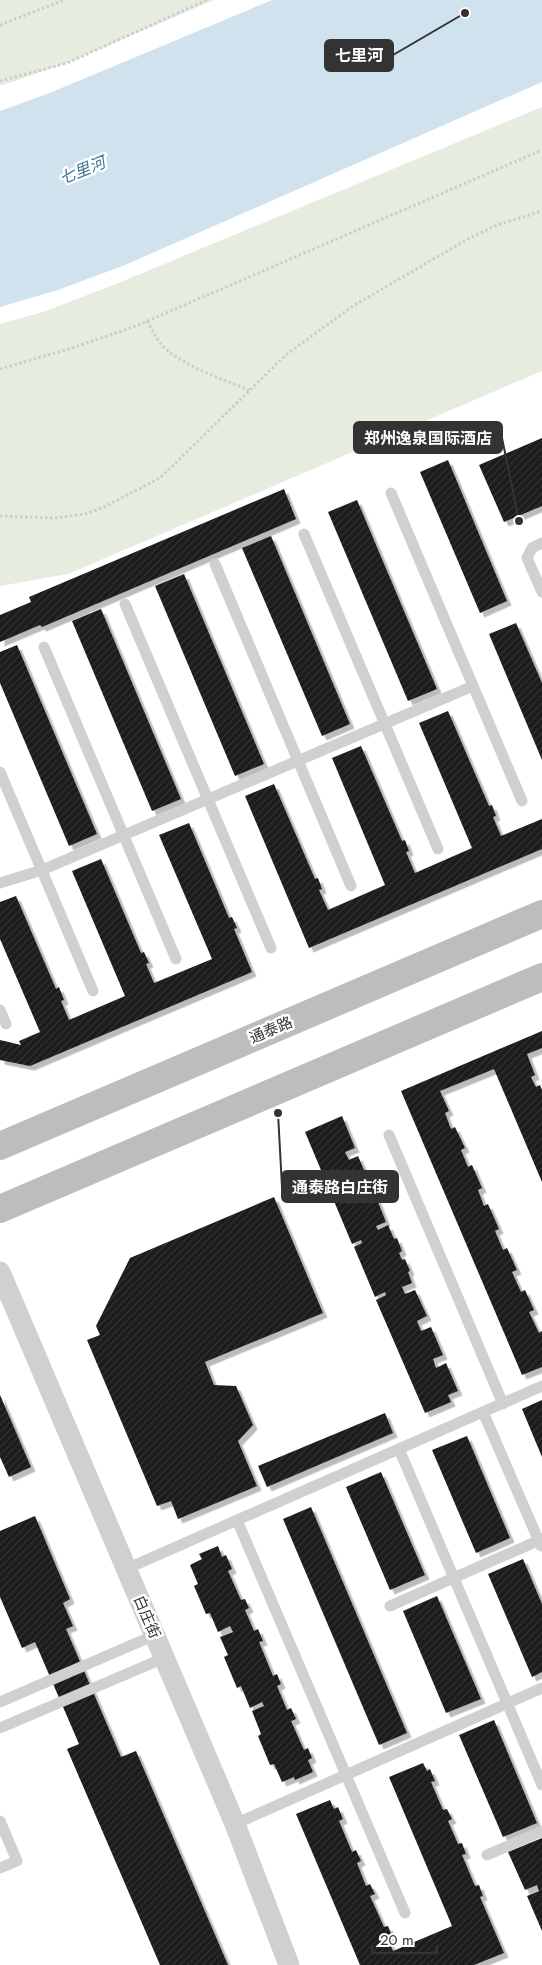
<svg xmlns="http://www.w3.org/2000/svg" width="542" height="1965" viewBox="0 0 542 1965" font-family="Jost,'Noto Sans SC',sans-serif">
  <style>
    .park { fill: #e6ecdf }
    .water { fill: #cfe2ee }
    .building { fill: url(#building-hatch); filter: url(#shadow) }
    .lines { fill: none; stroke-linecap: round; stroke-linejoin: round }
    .path { stroke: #cdcdcd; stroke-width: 3; stroke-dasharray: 2.5 2.5; stroke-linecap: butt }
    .lane { stroke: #d0d0d0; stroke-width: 11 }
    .street { stroke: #d0d0d0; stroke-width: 21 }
    .secondary { stroke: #bdbdbd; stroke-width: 28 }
    .labels { text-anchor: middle; stroke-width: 5; stroke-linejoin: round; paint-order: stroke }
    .street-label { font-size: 15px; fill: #333; stroke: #fff }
    .water-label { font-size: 16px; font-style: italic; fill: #3f7597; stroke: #fff }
    .leader { fill: none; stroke: #333; stroke-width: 2 }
    .callout-dot { fill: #333; stroke: #fff; stroke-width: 2 }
    .callout { fill: #333; stroke: #333; stroke-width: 2 }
    .callout-label { font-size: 16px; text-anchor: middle; font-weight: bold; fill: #fff }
  </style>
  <defs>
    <pattern id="building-hatch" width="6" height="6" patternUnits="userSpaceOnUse" patternTransform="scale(1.25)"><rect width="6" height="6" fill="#1a1a1a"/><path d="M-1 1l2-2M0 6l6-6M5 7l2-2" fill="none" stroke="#333"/></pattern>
    <filter id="shadow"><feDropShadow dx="4.5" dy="4.5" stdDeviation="0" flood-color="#0004"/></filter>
  </defs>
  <rect width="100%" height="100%" fill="#fff"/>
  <g class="park">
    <polygon points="0,0 214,0 67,63 0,86"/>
    <polygon points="542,107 542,371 68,574 0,586 0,324 43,312 116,284"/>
  </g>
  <polygon class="water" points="272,0 542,0 542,82 125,265 58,290 0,307 0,111 52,92"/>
  <g class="building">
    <polygon points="542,438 542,506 504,522 479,465"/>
    <polygon points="448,460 507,601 480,613 420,472"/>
    <polygon points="284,489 296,519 42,627 40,625 0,642 0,615 31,602 29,597"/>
    <polygon points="357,500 437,689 408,701 328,512"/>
    <polygon points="271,536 350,724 322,736 242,548"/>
    <polygon points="184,574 264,764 235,776 155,586"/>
    <polygon points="101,609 181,799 152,811 72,621"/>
    <polygon points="516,623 542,683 542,760 489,634"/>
    <polygon points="17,645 97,834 69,846 0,683 0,652"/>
    <polygon points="448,711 489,806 492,805 496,816 493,817 501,836 542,819 542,849 309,948 245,796 274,784 315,879 318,878 322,889 319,890 328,910 385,885 332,758 361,746 402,841 405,840 409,851 406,852 415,873 472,848 419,723"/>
    <polygon points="189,823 229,918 232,917 237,928 234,929 252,972 30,1066 0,1060 0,1040 21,1045 19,1041 40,1032 0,939 0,902 16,896 56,989 59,987 64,1000 61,1001 69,1020 125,996 72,871 101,859 141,953 144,952 149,963 146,964 154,983 212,959 159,835"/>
    <polygon points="542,1031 542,1048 527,1054 535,1075 531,1077 536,1087 540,1085 542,1090 542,1182 494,1069 440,1091 449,1111 445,1113 451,1129 455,1127 465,1148 461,1150 468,1167 472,1165 482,1188 478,1190 484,1206 488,1204 499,1229 495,1231 503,1250 507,1248 517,1270 512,1272 521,1292 525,1290 534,1310 529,1312 539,1333 542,1331 542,1367 522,1375 401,1091"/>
    <polygon points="342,1116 355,1148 345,1152 349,1160 358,1156 370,1184 360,1188 364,1197 374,1192 386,1222 376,1226 378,1230 388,1225 394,1239 397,1238 402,1251 399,1253 402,1260 405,1259 410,1271 408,1272 412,1283 402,1287 405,1294 415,1290 427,1316 417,1321 421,1331 431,1327 443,1355 433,1359 436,1368 446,1363 458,1391 448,1395 451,1402 425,1413 376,1300 386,1295 385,1292 375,1297 354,1247 362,1243 361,1240 352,1244 305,1132"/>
    <polygon points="274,1197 323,1313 205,1362 214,1385 236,1386 253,1425 238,1441 257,1486 178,1519 171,1501 157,1506 87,1340 100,1335 96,1326 130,1258"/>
    <polygon points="0,1395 31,1467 9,1477 0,1457"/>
    <polygon points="542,1400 542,1457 522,1409"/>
    <polygon points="385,1413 393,1433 267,1487 258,1466"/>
    <polygon points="467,1436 510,1538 476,1553 432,1450"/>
    <polygon points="381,1472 425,1575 390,1590 346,1487"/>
    <polygon points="311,1507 407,1733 379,1745 283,1519"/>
    <polygon points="35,1516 70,1599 63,1603 73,1626 66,1629 121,1757 136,1751 228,1965 160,1965 67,1749 79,1744 35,1642 22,1648 0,1597 0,1531"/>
    <polygon points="218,1546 222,1557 226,1555 232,1569 228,1571 241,1600 245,1599 249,1608 245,1610 254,1631 258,1629 263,1641 259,1642 273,1676 277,1674 281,1684 277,1686 287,1710 291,1708 296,1719 291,1721 304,1750 308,1748 312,1758 308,1760 313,1772 295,1780 294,1777 282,1782 274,1764 270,1765 258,1736 261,1734 252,1711 264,1706 262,1702 250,1708 241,1686 237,1688 224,1657 228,1655 220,1637 233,1632 230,1626 218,1632 210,1613 206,1614 194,1586 198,1584 190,1565 202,1559 199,1554"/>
    <polygon points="523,1559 542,1604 542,1672 532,1677 488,1574"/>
    <polygon points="437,1596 481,1699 446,1713 403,1611"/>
    <polygon points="494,1720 537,1823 503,1837 459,1735"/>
    <polygon points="423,1763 427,1771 430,1769 435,1781 431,1782 443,1810 447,1809 452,1819 448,1821 458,1844 462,1843 466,1854 462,1855 475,1886 479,1885 483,1896 480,1897 504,1953 474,1965 360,1965 296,1814 330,1800 334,1809 338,1807 343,1819 339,1821 352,1852 356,1850 361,1861 357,1863 366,1886 370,1884 375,1894 370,1896 384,1927 388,1926 392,1936 388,1938 393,1951 452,1926 389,1777"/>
    <polygon points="542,1838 542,1931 527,1896 539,1891 537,1885 525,1890 508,1852"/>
  </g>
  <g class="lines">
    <g class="path">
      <polyline points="0,25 64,0"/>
      <polyline points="0,81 67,63 207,0"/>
      <path d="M147 321C152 329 156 338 161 344 177 364 227 381 251 391"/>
      <polyline points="0,369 72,348 136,326 542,150"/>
      <polyline points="0,516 56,518 85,514 104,507 160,478 287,354 353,306 468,239 497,225 542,211"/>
    </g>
    <g class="lane">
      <polyline points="391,493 522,801"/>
      <polyline points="304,534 438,849"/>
      <polyline points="542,543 532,548 527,558 542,592"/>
      <polyline points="215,564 351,886"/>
      <polyline points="125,604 271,948"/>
      <polyline points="44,647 176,959"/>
      <polyline points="0,772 93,991"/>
      <polyline points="0,883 42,870 473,686"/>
      <polyline points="0,1010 6,1024"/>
      <polyline points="389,1135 503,1404"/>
      <polyline points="483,1412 541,1546"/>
      <polyline points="399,1449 542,1785"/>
      <polyline points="237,1520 405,1913"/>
      <polyline points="126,1569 542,1386"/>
      <polyline points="390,1606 542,1539"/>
      <polyline points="0,1702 155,1635"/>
      <polyline points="0,1728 164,1658"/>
      <polyline points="0,1821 17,1861 0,1868"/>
      <polyline points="235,1824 542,1688"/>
      <polyline points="487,1855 542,1831"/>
    </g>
    <polyline class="street" points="0,1272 235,1824 289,1965"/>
    <g class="secondary">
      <polyline points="0,1146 542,914"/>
      <polyline points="0,1209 542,977"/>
    </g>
  </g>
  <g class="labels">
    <g class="street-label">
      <text transform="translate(271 1030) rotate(-23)" y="5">通泰路</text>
      <text transform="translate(147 1617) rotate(67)" y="5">白庄街</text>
    </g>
    <g class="water-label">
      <text transform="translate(82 170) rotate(-22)" y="6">七里河</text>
    </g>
  </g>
  <path class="leader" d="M465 13L393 55M519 521L502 438M278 1113L282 1187"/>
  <g class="callout-dot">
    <circle cx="465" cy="13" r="5"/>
    <circle cx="519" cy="521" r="5"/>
    <circle cx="278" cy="1113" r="5"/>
  </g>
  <g class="callout">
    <rect x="325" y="40" width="68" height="31" rx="5"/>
    <rect x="354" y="422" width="148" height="31" rx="5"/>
    <rect x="282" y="1171" width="116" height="31" rx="5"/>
  </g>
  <g class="callout-label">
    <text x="359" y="61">七里河</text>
    <text x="428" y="444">郑州逸泉国际酒店</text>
    <text x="340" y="1193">通泰路白庄街</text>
  </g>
  <path d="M372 1945v8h65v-8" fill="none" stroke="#333333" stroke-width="2.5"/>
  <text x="380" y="1945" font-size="15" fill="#333333" stroke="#ffffff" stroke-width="4" paint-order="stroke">20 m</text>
</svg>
